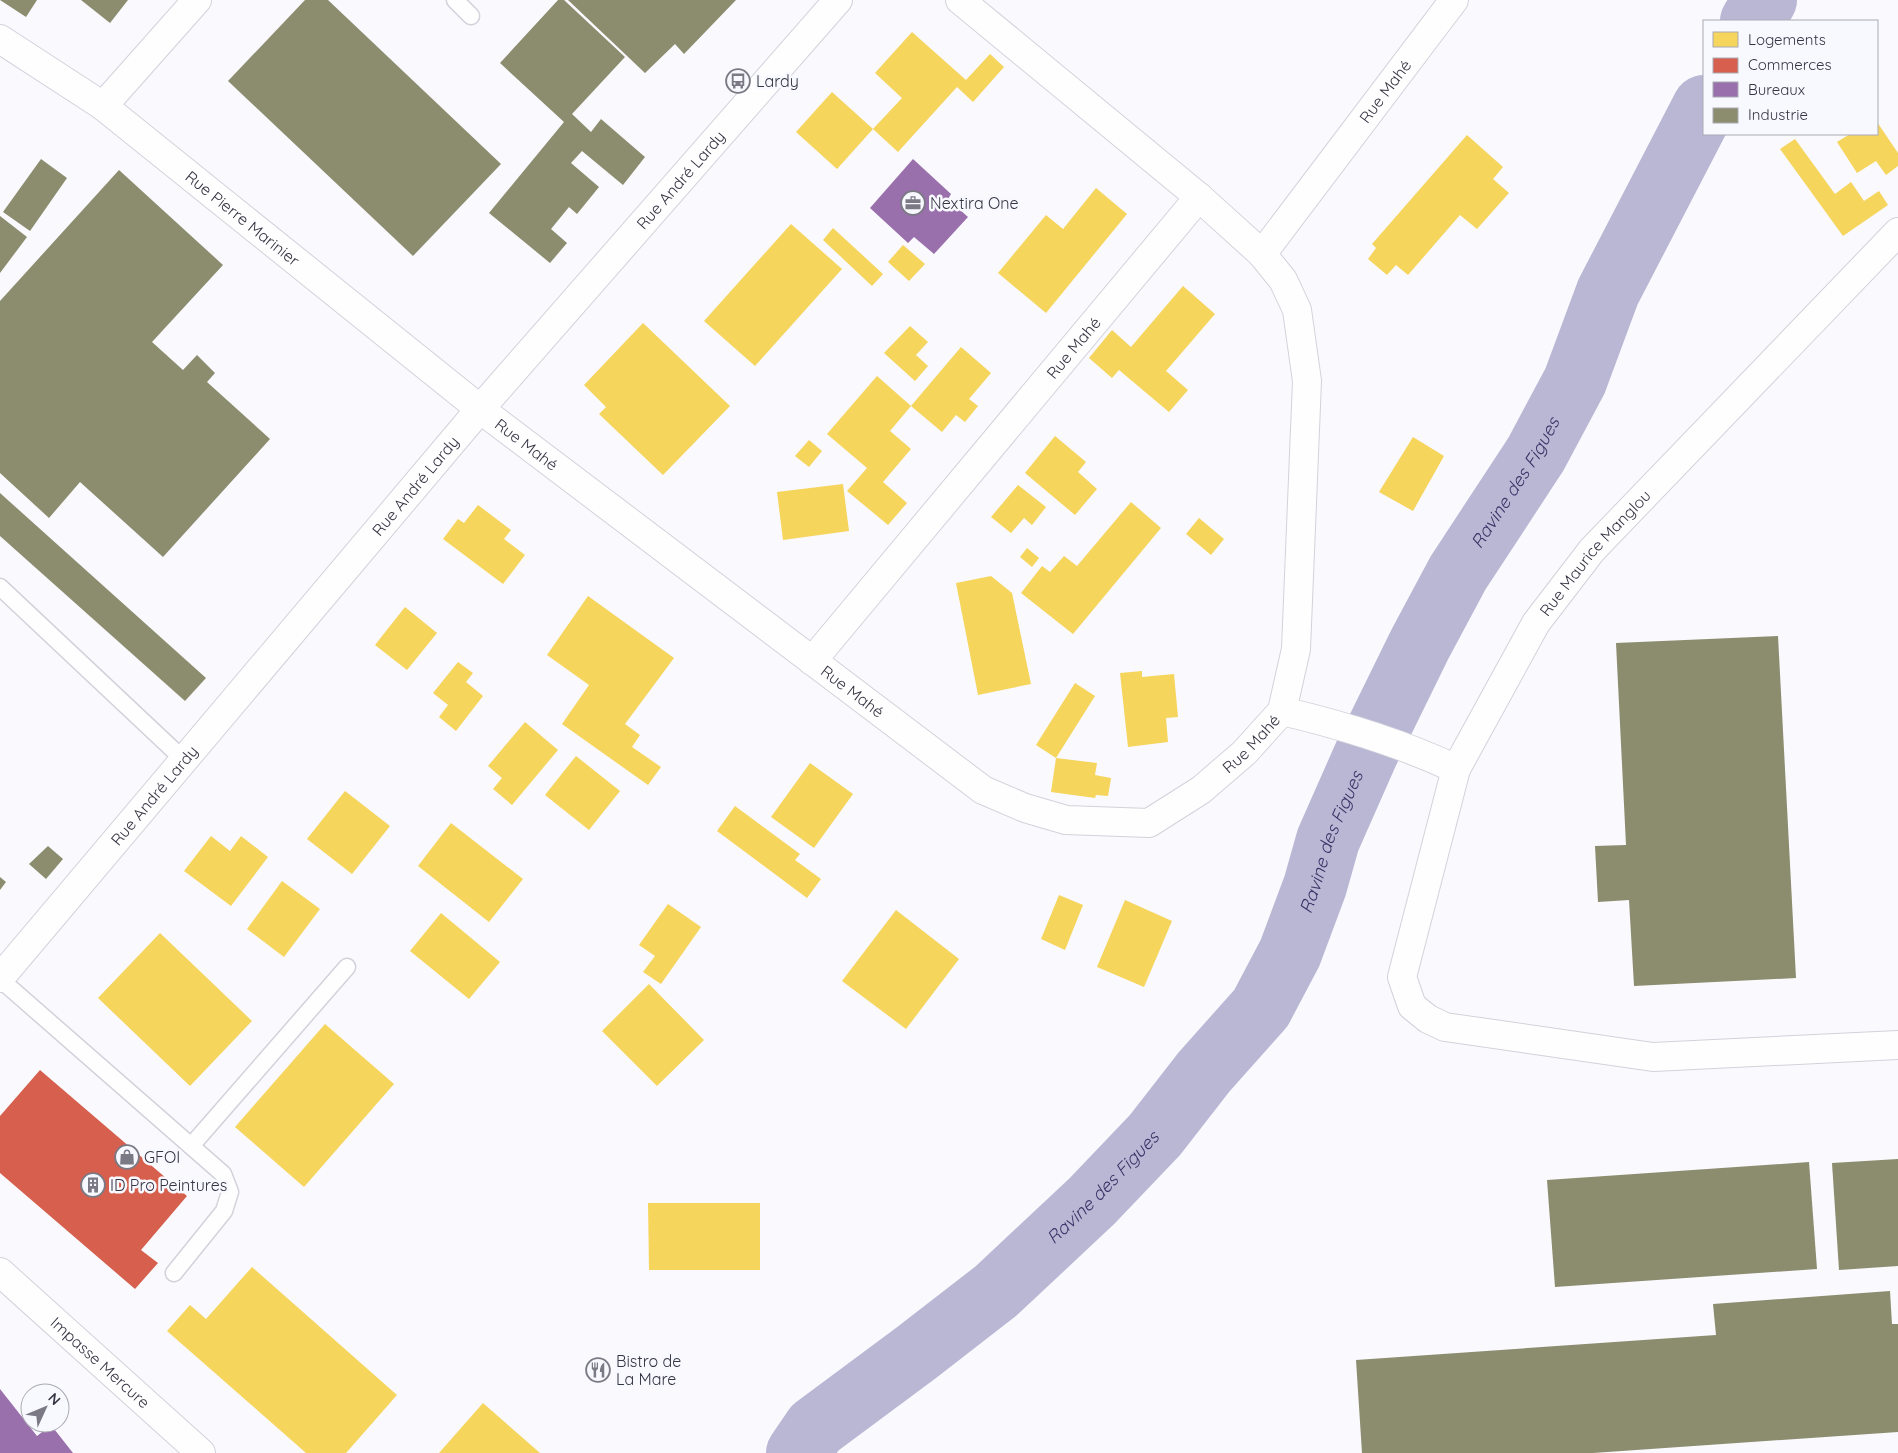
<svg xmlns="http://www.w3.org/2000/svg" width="1898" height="1453" viewBox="0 0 1898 1453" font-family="Quicksand,sans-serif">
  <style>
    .homes { fill: #f6d55c }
    .shops { fill: #d6604d }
    .offices { fill: #9970ab }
    .industry { fill: #8c8c6e }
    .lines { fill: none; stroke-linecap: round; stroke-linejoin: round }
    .river { stroke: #bab7d5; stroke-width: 64 }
    .lane-casing { stroke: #d3d2db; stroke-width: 19 }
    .street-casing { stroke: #d3d2db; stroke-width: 30 }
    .lane { stroke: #fefeff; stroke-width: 16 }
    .street { stroke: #fefeff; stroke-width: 28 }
    .labels { text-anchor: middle; stroke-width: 5; stroke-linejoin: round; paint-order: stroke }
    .poi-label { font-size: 16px; fill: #353442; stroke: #f8f8ff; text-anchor: start }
    .street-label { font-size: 16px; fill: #353442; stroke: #f8f8ff }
    .water-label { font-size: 18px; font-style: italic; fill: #3c3267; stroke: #f8f8ff }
  </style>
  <rect width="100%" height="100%" fill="#f9f9fe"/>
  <g class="homes">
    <polygon points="912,32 966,80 990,54 1004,67 973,102 957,87 898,152 873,129 902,98 875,73"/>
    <polygon points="832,92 873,129 837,169 796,132"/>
    <polygon points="1877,122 1898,153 1898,166 1886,175 1876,161 1857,173 1837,142 1850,134 1877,134"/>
    <polygon points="1467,135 1503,167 1493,179 1509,193 1477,229 1460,215 1408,275 1396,265 1387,275 1368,259 1376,248 1372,244"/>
    <polygon points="1795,139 1835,194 1851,182 1864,201 1879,191 1888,205 1843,236 1780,149"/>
    <polygon points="1096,188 1127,214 1046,313 998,273 1046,215 1063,229"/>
    <polygon points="791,224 842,269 755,366 704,321"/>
    <polygon points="833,228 883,274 872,286 823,240"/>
    <polygon points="903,245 925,264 909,281 888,262"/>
    <polygon points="1183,286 1215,314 1166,371 1188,390 1169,412 1119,370 1112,378 1089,358 1112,330 1131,347"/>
    <polygon points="643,323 730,406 663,475 599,414 606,407 584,385"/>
    <polygon points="910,326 928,342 916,355 928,366 915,381 884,353"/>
    <polygon points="961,347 991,373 969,399 978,406 965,422 956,415 942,432 911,406"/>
    <polygon points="877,376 911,406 890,431 911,449 883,482 907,503 888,525 847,491 867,468 827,434"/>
    <polygon points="1055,436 1086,462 1078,472 1097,489 1075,515 1025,473"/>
    <polygon points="1413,437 1444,456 1413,511 1379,492"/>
    <polygon points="809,440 822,451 809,467 795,456"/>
    <polygon points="843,484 849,531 783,540 777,492"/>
    <polygon points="1018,485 1046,507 1032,525 1024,518 1011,533 991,517"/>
    <polygon points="1131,502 1161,528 1073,634 1021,593 1042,566 1050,572 1064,556 1077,566"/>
    <polygon points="478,505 511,530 504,539 525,555 503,584 443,539 458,519 464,523"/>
    <polygon points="1199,518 1224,539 1211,555 1186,534"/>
    <polygon points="1027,548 1039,558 1032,567 1020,557"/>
    <polygon points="991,576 1012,593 1031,684 978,695 956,583"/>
    <polygon points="588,596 674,658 625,724 640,735 632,747 661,767 648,785 562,724 589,685 547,655"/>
    <polygon points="405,607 437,633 407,670 375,645"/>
    <polygon points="458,662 473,673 466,682 483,696 456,731 439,717 448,705 433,693"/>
    <polygon points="1142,671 1142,677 1174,674 1178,717 1166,718 1168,742 1128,747 1120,673"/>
    <polygon points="1075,683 1095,696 1056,758 1097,763 1095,775 1111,778 1108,796 1096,795 1095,798 1051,792 1056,758 1036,745"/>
    <polygon points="525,722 558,750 512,805 493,789 502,778 488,766"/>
    <polygon points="576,756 620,791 589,830 545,795"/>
    <polygon points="810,763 853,794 814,848 771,817"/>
    <polygon points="345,791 390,826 352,874 307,839"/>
    <polygon points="735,806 800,854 795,860 821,879 807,898 717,831"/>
    <polygon points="451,823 523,879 489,922 418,866"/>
    <polygon points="211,836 230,851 241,836 268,857 231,906 184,871"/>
    <polygon points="282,881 320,909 284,957 247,929"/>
    <polygon points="1059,895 1083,905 1065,950 1041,939"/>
    <polygon points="1125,900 1172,921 1144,987 1097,967"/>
    <polygon points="668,904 701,927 661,984 643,972 655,956 639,945"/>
    <polygon points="896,910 959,959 906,1029 842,981"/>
    <polygon points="441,913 500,962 469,999 410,951"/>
    <polygon points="160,933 252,1021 190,1086 98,998"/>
    <polygon points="649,984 704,1040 657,1086 602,1031"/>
    <polygon points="325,1024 394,1084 304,1187 235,1127"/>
    <polygon points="648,1203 760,1203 760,1270 649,1270"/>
    <polygon points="252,1267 397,1395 346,1453 306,1453 167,1331 190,1305 206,1319"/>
    <polygon points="483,1403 540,1453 439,1453"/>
  </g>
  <polygon class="shops" points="40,1070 187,1196 141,1250 158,1263 135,1289 0,1173 0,1116"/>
  <g class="offices">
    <polygon points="913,159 951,194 948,199 968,217 934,254 914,237 908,243 870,208"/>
    <polygon points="0,1389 37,1436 51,1425 73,1453 0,1453"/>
  </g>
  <g class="industry">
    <polygon points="0,0 37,0 26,17"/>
    <polygon points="81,0 128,0 110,23"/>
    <polygon points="305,0 328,0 501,164 413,256 228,81"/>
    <polygon points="558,0 564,0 625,57 572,114 591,132 601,119 645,157 623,185 582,151 571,163 599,187 577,214 569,207 551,229 567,243 550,263 489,213 564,122 500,63"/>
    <polygon points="568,0 736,0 684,54 675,44 645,73"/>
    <polygon points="41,159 67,178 30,231 3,212"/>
    <polygon points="119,170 223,265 152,342 183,370 197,355 215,373 207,382 270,439 163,557 80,482 49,518 0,473 0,301"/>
    <polygon points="0,216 27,237 0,273"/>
    <polygon points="0,493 206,678 185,701 0,536"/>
    <polygon points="1778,636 1796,978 1634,986 1629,900 1598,902 1595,846 1626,845 1616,643"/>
    <polygon points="48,846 63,859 46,879 29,864"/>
    <polygon points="0,877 6,882 0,890"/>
    <polygon points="1898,1159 1898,1266 1839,1270 1832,1163"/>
    <polygon points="1809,1162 1817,1269 1555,1287 1547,1180"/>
    <polygon points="1890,1291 1892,1324 1898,1324 1898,1432 1593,1453 1362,1453 1356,1360 1716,1335 1713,1304"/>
  </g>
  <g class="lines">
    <g class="river">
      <polyline points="1752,21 1765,0"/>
      <path id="s1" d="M798 1453 815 1428 916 1353 996 1291 1092 1201 1155 1135 1204 1072 1261 1008 1290 953 1315 886 1328 840 1366 754 1420 644 1458 573 1536 454 1575 381 1608 292 1704 107"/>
    </g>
    <g class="lane-casing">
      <g id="lane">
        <polyline points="455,0 471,16"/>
        <polyline points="0,587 184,760"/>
        <polyline points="0,979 223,1174 230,1192 224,1211 174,1273"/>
        <polyline points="191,1146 347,967"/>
      </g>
    </g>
    <g class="street-casing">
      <g id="street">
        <path id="s2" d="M0 39 103 106 480 409 983 790 1025 808 1066 820 1149 823 1201 790 1244 753 1282 711 1296 649 1307 381 1297 310 1283 280 1262 254 1199 197 960 0"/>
        <polyline points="103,106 197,0"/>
        <path id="s3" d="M1262 254 1454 0"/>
        <path id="s4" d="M812 661 1199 197"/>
        <path id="s5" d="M1282 711C1342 725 1401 743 1456 769L1536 623 1592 550 1898 232"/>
        <polyline points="1456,769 1402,977 1412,1006 1428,1019 1445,1027 1653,1057 1898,1045"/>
        <path id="s6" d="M0 978 480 409 838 0"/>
        <path id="s7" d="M0 1272 201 1453"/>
      </g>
    </g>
    <use href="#lane" class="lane"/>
    <use href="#street" class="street"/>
  </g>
  <defs>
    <g id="bus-ring" transform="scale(1.25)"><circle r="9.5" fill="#f8f8ff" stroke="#7a7984" stroke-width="1.5"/><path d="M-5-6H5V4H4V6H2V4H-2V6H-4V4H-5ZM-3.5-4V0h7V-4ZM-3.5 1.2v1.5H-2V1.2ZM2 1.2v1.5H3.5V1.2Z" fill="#7a7984"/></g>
    <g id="office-ring" transform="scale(1.25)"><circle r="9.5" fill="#f8f8ff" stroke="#7a7984" stroke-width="1.5"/><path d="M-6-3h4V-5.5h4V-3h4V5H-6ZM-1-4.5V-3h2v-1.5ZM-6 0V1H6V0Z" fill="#7a7984"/></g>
    <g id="shop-ring" transform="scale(1.25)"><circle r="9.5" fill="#f8f8ff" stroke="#7a7984" stroke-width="1.5"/><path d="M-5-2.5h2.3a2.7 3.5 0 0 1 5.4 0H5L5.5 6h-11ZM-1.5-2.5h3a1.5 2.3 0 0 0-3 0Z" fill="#7a7984"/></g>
    <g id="building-ring" transform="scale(1.25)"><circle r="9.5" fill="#f8f8ff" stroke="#7a7984" stroke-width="1.5"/><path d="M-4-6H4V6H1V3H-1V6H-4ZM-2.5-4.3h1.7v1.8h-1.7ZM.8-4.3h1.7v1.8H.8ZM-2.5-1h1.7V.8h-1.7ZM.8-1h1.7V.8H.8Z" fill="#7a7984"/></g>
    <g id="restaurant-ring" transform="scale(1.25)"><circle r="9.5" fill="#f8f8ff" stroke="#7a7984" stroke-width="1.5"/><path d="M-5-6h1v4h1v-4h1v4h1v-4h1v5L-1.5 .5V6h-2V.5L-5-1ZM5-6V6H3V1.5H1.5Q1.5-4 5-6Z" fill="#7a7984"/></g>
  </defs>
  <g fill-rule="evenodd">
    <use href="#bus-ring" x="738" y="81"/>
    <use href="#office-ring" x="913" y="203"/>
    <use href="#shop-ring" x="127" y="1157"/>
    <use href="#building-ring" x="93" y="1185"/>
    <use href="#restaurant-ring" x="598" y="1370"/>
  </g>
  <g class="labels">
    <g class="poi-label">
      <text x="756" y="87">Lardy</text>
      <text x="930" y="209">Nextira One</text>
      <text x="144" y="1163">GFOI</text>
      <text x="110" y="1191">ID Pro Peintures</text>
      <text x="616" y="1367">Bistro de<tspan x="616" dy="18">La Mare</tspan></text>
    </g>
    <g class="street-label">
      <text dy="6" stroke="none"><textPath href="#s3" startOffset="204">Rue Mahé</textPath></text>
      <text dy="6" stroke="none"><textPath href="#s6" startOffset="1049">Rue André Lardy</textPath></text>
      <text dy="6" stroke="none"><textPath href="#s2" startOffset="302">Rue Pierre Marinier</textPath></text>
      <text dy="6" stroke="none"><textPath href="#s4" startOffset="408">Rue Mahé</textPath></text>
      <text dy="6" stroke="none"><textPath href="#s2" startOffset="665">Rue Mahé</textPath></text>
      <text dy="6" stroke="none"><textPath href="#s6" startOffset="644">Rue André Lardy</textPath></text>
      <text dy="6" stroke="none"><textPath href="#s5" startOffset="442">Rue Maurice Manglou</textPath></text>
      <text dy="6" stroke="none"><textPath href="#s2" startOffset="1074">Rue Mahé</textPath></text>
      <text dy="6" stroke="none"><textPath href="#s2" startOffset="1539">Rue Mahé</textPath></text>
      <text dy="6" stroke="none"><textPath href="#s6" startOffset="239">Rue André Lardy</textPath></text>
      <text dy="6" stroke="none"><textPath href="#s7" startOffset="135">Impasse Mercure</textPath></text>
    </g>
    <g class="water-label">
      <text dy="6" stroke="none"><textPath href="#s1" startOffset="1231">Ravine des Figues</textPath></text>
      <text dy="6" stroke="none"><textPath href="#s1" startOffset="826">Ravine des Figues</textPath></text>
      <text dy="6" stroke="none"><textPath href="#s1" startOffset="406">Ravine des Figues</textPath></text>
    </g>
  </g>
  <rect x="1703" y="20" width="175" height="115" fill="#f8f8ff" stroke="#aaaab3"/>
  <rect x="1713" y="32" width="25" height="15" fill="#f6d55c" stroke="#aaaab3"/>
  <text x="1748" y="45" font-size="15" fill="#353442">Logements</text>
  <rect x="1713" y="58" width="25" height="15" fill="#d6604d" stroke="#aaaab3"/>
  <text x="1748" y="70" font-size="15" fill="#353442">Commerces</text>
  <rect x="1713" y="82" width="25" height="15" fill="#9970ab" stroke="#aaaab3"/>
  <text x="1748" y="95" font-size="15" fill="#353442">Bureaux</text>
  <rect x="1713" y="108" width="25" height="15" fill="#8c8c6e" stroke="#aaaab3"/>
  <text x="1748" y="120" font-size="15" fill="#353442">Industrie</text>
  <g transform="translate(45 1408) rotate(46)"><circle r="24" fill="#f8f8ff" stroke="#aaaab3"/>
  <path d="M0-4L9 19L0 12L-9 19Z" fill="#7a7984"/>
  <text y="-8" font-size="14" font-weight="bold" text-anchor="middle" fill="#353442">N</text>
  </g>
</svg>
